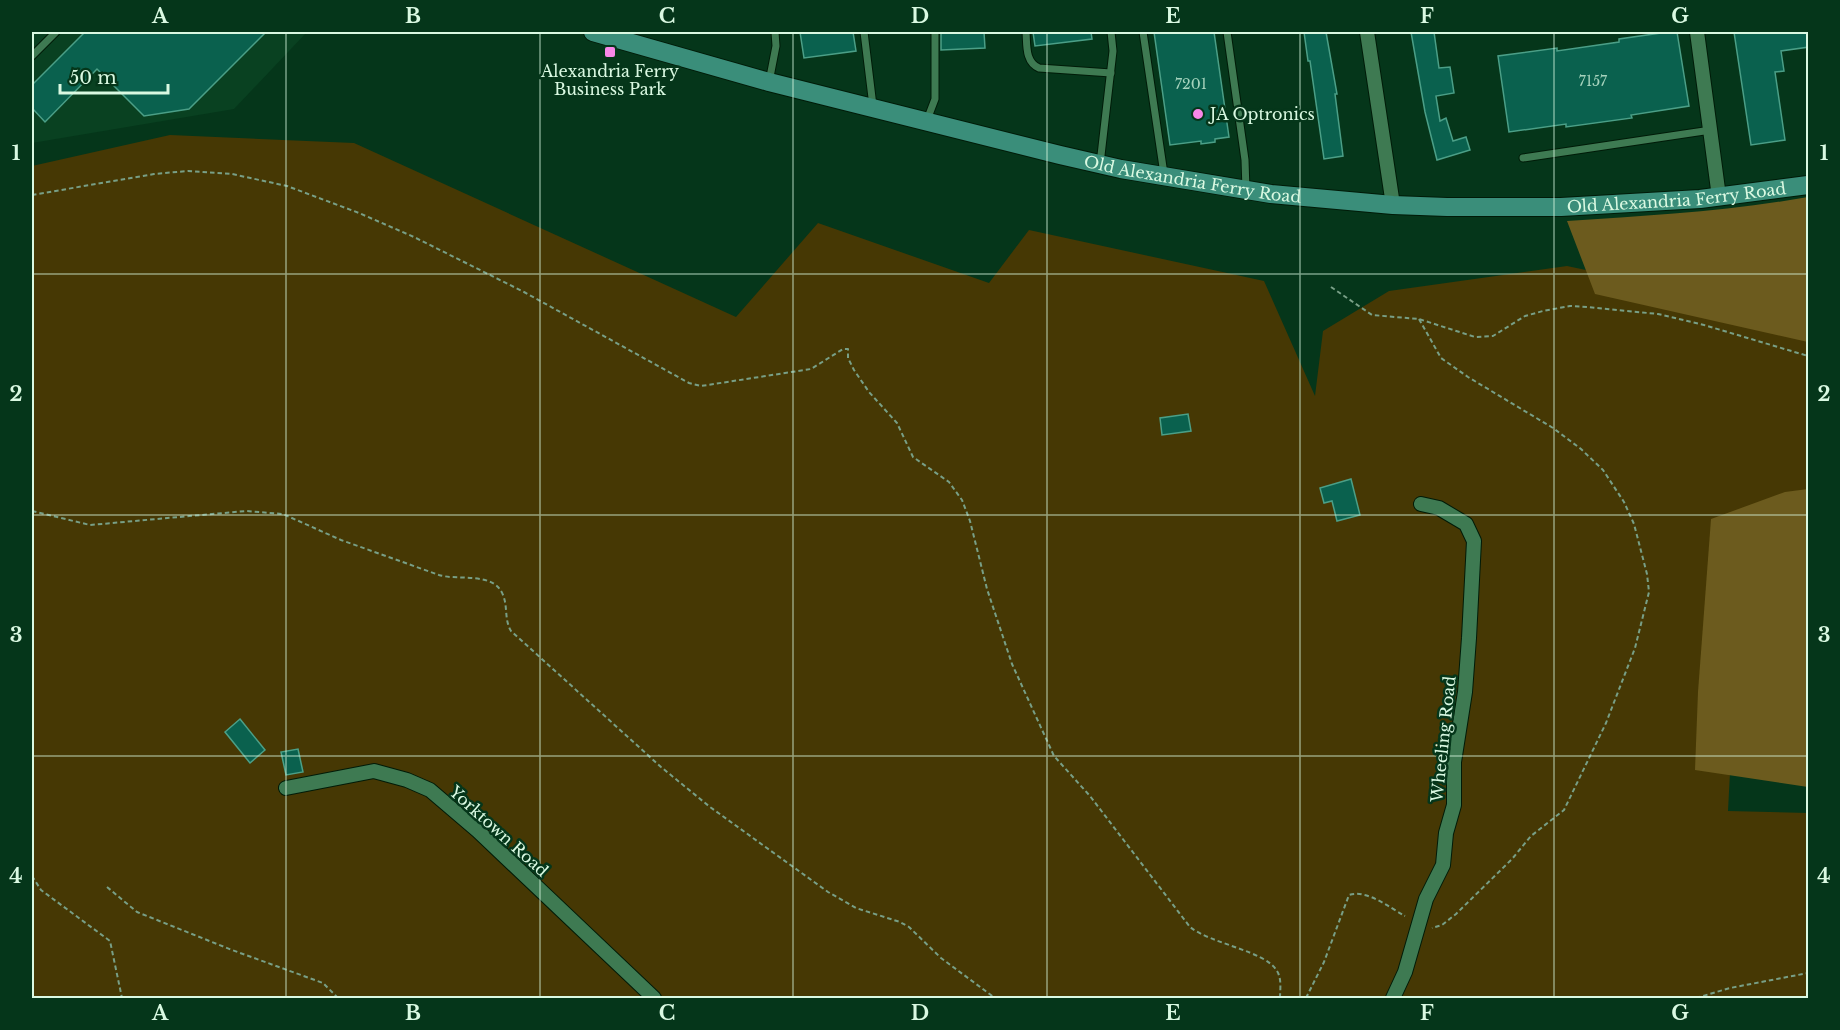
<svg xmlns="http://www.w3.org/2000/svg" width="1840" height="1030" viewBox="0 0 1840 1030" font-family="'Libre Baskerville',serif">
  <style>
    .built { fill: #094121 }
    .green { fill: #463804 }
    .forest { fill: #6c5b1e }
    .building { fill: #0a614e; stroke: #4b9f87; stroke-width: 1.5 }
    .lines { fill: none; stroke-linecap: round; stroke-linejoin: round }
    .lane-casing { stroke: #001b08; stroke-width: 9 }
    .street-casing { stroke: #001b08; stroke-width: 16 }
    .secondary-casing { stroke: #001b08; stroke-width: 20 }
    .path { stroke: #789f86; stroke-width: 2; stroke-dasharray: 4.5 3; stroke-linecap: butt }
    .lane { stroke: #3e7a52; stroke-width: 7 }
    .street { stroke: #3e7a52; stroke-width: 14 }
    .secondary { stroke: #3a8e7a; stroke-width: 18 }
    .grid { fill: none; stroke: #daf9e2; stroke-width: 1.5; stroke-opacity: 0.55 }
    .poi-dot { fill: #f987e8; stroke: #05361a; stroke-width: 2 }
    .labels { text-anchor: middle; stroke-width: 5; stroke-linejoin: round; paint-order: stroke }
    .number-label { font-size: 14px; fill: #a6d3bd }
    .poi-label { font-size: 16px; fill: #daf9e2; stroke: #05361a }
    .street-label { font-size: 16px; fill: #daf9e2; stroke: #05361a }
    .neatline { fill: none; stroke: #daf9e2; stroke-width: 2 }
    .grid-label { font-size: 20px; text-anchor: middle; font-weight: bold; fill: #daf9e2 }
  </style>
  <rect width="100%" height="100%" fill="#05361a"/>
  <polygon class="built" points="32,32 307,32 234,109 32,143"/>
  <polygon class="green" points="170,135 354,143 736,317 818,223 989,283 1029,230 1264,281 1315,396 1323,331 1389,291 1567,266 1808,317 1808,540 1734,696 1728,811 1808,813 1808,998 32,998 32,166"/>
  <g class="forest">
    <path d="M1808 197V342L1595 294 1567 221C1648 216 1729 211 1808 197Z"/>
    <polygon points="1808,489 1808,787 1695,770 1698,692 1711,519 1785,492"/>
  </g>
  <g class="building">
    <polygon points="85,32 266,32 189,109 144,116 97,69 45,122 32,108 32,85"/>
    <polygon points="800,32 853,32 856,51 804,58"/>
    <polygon points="941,32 984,32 985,48 941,50"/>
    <polygon points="1033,32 1091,32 1092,39 1035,46"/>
    <polygon points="1154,32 1214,32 1229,137 1215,139 1215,142 1201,144 1201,141 1170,145"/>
    <polygon points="1304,32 1326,32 1337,94 1335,94 1343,156 1324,159 1310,61 1308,61"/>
    <polygon points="1411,32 1434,32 1439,68 1450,67 1454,93 1436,96 1440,121 1446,118 1453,141 1466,137 1470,150 1437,160 1425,112"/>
    <polygon points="1668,32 1677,32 1689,106 1631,115 1632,118 1566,127 1566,124 1509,132 1498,56 1557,48 1557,51 1619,42 1619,39"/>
    <polygon points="1734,32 1809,32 1809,47 1781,51 1784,71 1775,72 1785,140 1751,145"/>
    <polygon points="1188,414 1191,431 1162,435 1160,418"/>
    <polygon points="1351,479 1360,515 1337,521 1332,501 1324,503 1320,488"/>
    <polygon points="240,719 265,750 250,763 225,732"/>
    <polygon points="298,749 303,772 286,775 281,752"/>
  </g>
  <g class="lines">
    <g class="lane-casing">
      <g id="lane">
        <polyline points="864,32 873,106"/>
        <path d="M1026 32C1027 45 1025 62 1039 68L1111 73"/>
        <polyline points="1143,32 1164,174"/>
        <polyline points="1227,32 1245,160 1246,190"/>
        <polyline points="32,56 56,32"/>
        <polyline points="769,82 776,46 775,32"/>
        <polyline points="927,120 935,99 935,32"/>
        <polyline points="1523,158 1711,130"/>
        <polyline points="1100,164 1113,51 1111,32"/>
      </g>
    </g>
    <g class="street-casing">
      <g id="street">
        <polyline points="1367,32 1393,205"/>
        <polyline points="1697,32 1719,197"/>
        <polyline points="286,788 374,771 407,780 430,790 478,831 654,998"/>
        <polyline points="1393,998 1405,972 1426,899 1443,865 1446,833 1454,805 1454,762 1465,692 1469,638 1474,541 1466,524 1439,508 1421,504"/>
      </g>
    </g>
    <g class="secondary-casing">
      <g id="secondary">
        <path id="s1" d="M593 32 769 82 1060 155 1121 169 1271 194 1393 205 1447 207H1561L1700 199 1808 185"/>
      </g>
    </g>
    <g class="path">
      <path d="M32 195 154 174 188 171 232 174 287 186 359 213 414 237 524 292 689 383 701 386 811 369 843 349H848V358L854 370 869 392 897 423 913 457 949 482 962 500 970 521 987 589 1012 664 1054 756 1090 796 1190 927C1211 944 1266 951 1277 971 1282 979 1280 990 1280 998"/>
      <polyline points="1331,287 1372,315 1419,319 1475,337 1493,336 1525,316 1543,311 1570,306 1587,307 1658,314 1704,325 1808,356"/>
      <polyline points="1419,319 1441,358 1468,377 1553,428 1581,449 1603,470 1624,502 1634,524 1647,574 1649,592 1635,648 1606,723 1564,810 1531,836 1512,859 1456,914 1442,925 1432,928"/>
      <path d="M32 511 90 525 246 511 283 514 341 540 439 575C458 581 494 571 503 595 508 607 504 619 511 631L661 767 710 807 828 892 856 908 900 922 909 927 941 958 995 998"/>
      <polyline points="32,876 41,890 110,941 122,998"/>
      <polyline points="107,887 137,912 232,950 323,983 338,998"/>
      <path d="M1306 998 1324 962 1349 895C1367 889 1390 908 1405 916"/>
      <polyline points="1696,998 1730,988 1808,973"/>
    </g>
    <use href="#lane" class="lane"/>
    <use href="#street" class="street"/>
    <use href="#secondary" class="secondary"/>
  </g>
  <path class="grid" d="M286 32V998M540 32V998M793 32V998M1047 32V998M1300 32V998M1554 32V998M32 274H1808M32 515H1808M32 756H1808"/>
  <g class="poi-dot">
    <rect x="604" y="46" width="12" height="12" rx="3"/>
    <circle cx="1198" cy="114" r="6"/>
  </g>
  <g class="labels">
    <g class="number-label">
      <text x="1593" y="86">7157</text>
      <text x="1191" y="89">7201</text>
    </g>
    <g class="poi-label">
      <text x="610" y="77">Alexandria Ferry<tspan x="610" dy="18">Business Park</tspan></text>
      <text x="1210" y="120" text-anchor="start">JA Optronics</text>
    </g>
    <g class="street-label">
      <text dy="6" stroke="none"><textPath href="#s1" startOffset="618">Old Alexandria Ferry Road</textPath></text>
      <text dy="6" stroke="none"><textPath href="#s1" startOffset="1104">Old Alexandria Ferry Road</textPath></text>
      <text transform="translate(1443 739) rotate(-84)" y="6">Wheeling Road</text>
      <text transform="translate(499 831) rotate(42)" y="6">Yorktown Road</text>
    </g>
  </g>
  <rect width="1840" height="1030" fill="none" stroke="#05361a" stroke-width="66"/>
  <path d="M60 84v9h108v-9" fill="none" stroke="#daf9e2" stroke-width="3"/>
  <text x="69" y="84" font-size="18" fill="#daf9e2" stroke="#05361a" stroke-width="4.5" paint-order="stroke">50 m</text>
  <rect x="33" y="33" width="1774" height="964" class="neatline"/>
  <g class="grid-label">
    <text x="160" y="23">A</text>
    <text x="413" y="23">B</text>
    <text x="667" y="23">C</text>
    <text x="920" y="23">D</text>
    <text x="1173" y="23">E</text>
    <text x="1427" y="23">F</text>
    <text x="1680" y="23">G</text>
    <text x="16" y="160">1</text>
    <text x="1824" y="160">1</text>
    <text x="16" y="401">2</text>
    <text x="1824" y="401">2</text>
    <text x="16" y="642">3</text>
    <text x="1824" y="642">3</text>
    <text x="16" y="883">4</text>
    <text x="1824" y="883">4</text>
    <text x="160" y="1020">A</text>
    <text x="413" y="1020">B</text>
    <text x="667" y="1020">C</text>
    <text x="920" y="1020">D</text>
    <text x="1173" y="1020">E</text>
    <text x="1427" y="1020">F</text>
    <text x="1680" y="1020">G</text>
  </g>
</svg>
